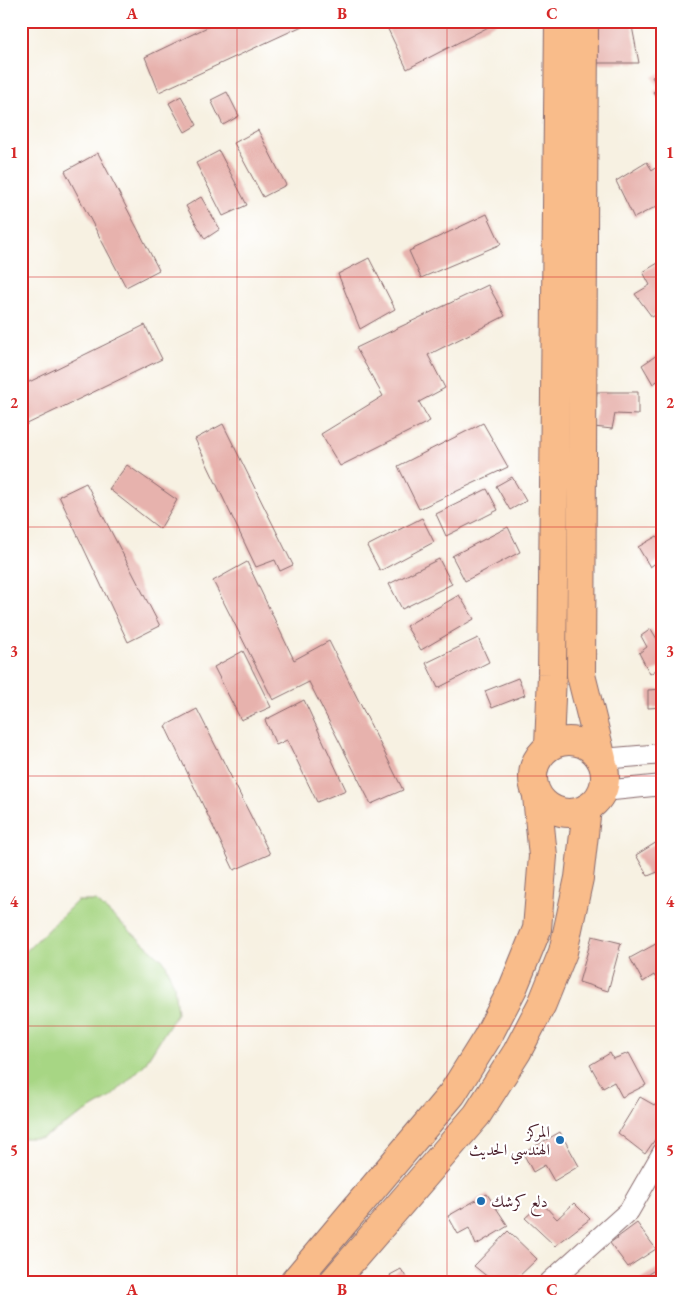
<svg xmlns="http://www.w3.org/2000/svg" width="684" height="1303" viewBox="0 0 684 1303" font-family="'EB Garamond',Amiri,serif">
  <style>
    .green { fill: #a7d684; stroke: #787a58 }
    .building { fill: #e7b2ad }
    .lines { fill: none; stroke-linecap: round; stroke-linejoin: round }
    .street-casing { stroke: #87686b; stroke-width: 22 }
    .primary-casing { stroke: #87686b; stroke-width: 30 }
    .street { stroke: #fff; stroke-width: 20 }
    .primary { stroke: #f9bc8a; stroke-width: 28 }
    .grid { fill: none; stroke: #d62828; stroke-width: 1; stroke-opacity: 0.55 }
    .poi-dot { fill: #1f6fb2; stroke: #fff; stroke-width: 2 }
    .labels { text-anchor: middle; stroke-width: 4.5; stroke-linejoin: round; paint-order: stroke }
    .poi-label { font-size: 16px; fill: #4a1f2b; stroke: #fff; text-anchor: end }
    .neatline { fill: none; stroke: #d62828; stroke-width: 2 }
    .grid-label { font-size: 16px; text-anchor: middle; font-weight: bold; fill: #d62828 }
  </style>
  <rect width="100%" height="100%" fill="#fff"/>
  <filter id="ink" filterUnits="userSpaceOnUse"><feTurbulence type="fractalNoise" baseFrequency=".02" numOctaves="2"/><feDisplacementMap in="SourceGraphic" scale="10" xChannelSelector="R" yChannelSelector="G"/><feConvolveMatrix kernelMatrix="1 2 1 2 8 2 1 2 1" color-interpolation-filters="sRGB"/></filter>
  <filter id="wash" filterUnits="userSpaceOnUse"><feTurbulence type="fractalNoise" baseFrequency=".0096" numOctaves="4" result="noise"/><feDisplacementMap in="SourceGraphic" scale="20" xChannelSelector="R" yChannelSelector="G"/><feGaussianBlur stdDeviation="1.12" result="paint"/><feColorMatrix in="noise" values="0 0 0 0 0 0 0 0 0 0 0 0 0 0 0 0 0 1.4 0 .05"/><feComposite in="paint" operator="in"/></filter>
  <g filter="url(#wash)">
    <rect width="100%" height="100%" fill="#f7f1e2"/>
    <polygon class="green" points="77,901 96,901 165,962 174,985 177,1013 144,1065 111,1097 42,1138 23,1138 21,1136 21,956"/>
    <g id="blocks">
      <g class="building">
        <polygon points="220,21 313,21 159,92 145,57"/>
        <polygon points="384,21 412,22 500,21 407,69"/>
        <polygon points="593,21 631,21 639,63 595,63"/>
        <polygon points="663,71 663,106 653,92 658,88 652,77"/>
        <polygon points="227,92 239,116 223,125 211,100"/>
        <polygon points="181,96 197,125 185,132 169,103"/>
        <polygon points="258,130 286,185 263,197 234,143"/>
        <polygon points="219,151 247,205 223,216 196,163"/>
        <polygon points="98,153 159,270 126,287 65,171"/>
        <polygon points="647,162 652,170 663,164 663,203 634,218 616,181"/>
        <polygon points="201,197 220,229 205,239 186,206"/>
        <polygon points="487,214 501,244 421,278 409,251"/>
        <polygon points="369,258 395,309 360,329 338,274"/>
        <polygon points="663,260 663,311 652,317 635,294 650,285 643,272"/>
        <polygon points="488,285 505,316 428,355 445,388 419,402 430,421 340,466 321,434 383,396 356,348"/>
        <polygon points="145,325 162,359 21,427 21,386"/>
        <polygon points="663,351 663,377 653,384 642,365"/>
        <polygon points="597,392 638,392 638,415 615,414 612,429 594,427"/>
        <polygon points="483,423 508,467 419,509 398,466"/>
        <polygon points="223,424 293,565 280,571 275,560 256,567 195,439"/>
        <polygon points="127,465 177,500 160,529 109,489"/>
        <polygon points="512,477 526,501 510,510 496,486"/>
        <polygon points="86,483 160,626 128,642 59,496"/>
        <polygon points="487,489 498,510 446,536 436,514"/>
        <polygon points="422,518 434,542 380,571 367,546"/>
        <polygon points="508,527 520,552 465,581 452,556"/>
        <polygon points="657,536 659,540 663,538 663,565 660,560 650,567 638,547"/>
        <polygon points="439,559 452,584 402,609 389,584"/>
        <polygon points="247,562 294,660 329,641 403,790 371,804 309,682 273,700 213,581"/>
        <polygon points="459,595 474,619 421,650 406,626"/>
        <polygon points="651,629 660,644 663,642 663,673 659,668 650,674 639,653 647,647 641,636"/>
        <polygon points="478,638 489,662 438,688 426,663"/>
        <polygon points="243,651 271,707 241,720 214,667"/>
        <polygon points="518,678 525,695 492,708 485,691"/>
        <polygon points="663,689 663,707 648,708 648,690"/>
        <polygon points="304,700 346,790 317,802 287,740 276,745 265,720"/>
        <polygon points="197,709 270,854 234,870 165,726"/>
        <polygon points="662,839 663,876 660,871 648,876 636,855"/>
        <polygon points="592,936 621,943 608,991 579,982"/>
        <polygon points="663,940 663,992 654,975 643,982 630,958"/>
        <polygon points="610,1053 613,1059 629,1053 646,1085 622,1097 614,1082 603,1088 590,1065"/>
        <polygon points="640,1097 663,1110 663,1128 645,1154 618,1133"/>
        <polygon points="560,1132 579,1166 554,1181 545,1165 533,1172 523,1153"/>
        <polygon points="487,1194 508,1226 476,1245 469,1228 458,1234 448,1216"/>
        <polygon points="542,1203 557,1219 574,1203 590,1219 555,1246 525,1218"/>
        <polygon points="637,1223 656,1249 628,1267 610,1243"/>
        <polygon points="508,1231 537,1259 513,1282 494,1282 474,1266"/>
        <polygon points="663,1265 663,1282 642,1282 640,1279"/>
        <polygon points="401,1269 409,1282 386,1282 392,1279 390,1275"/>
      </g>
    </g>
  </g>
  <g filter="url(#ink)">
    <use href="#blocks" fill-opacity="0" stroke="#87686b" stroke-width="1"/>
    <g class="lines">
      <g class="street-casing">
        <g id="street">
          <polyline points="602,759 663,754"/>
          <polyline points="603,791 663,785"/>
          <polyline points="550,1282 629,1211 663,1152"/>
        </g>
      </g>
      <g class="primary-casing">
        <g id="primary">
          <polyline points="584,21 581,675 602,759"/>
          <circle cx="569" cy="777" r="36"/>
          <polyline points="549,746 552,674 559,21"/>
          <polyline points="294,1282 452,1094 487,1038 513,988 537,929 543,856 537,796"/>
          <polyline points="333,1282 477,1115 517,1052 542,1004 563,952 579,878 587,808"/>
        </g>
      </g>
      <use href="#street" class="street"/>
      <use href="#primary" class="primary"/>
    </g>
  </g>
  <path class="grid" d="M237 21V1282M447 21V1282M21 277H663M21 527H663M21 776H663M21 1026H663"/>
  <g class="poi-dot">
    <circle cx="560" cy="1140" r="5"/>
    <circle cx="481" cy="1201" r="5"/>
  </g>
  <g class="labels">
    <g class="poi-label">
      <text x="550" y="1137">المركز<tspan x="550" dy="18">الهندسي الحديث</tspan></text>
      <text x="491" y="1207" text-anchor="start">دلع كرشك</text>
    </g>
  </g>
  <rect width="684" height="1303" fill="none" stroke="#fff" stroke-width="55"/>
  <rect x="28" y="28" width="628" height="1248" class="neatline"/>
  <g class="grid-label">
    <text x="132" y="19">A</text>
    <text x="342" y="19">B</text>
    <text x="552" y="19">C</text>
    <text x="14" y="158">1</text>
    <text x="670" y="158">1</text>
    <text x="14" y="408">2</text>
    <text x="670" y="408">2</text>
    <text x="14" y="657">3</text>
    <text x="670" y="657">3</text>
    <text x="14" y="907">4</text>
    <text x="670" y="907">4</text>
    <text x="14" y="1156">5</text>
    <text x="670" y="1156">5</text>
    <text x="132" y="1295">A</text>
    <text x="342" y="1295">B</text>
    <text x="552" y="1295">C</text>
  </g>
</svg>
